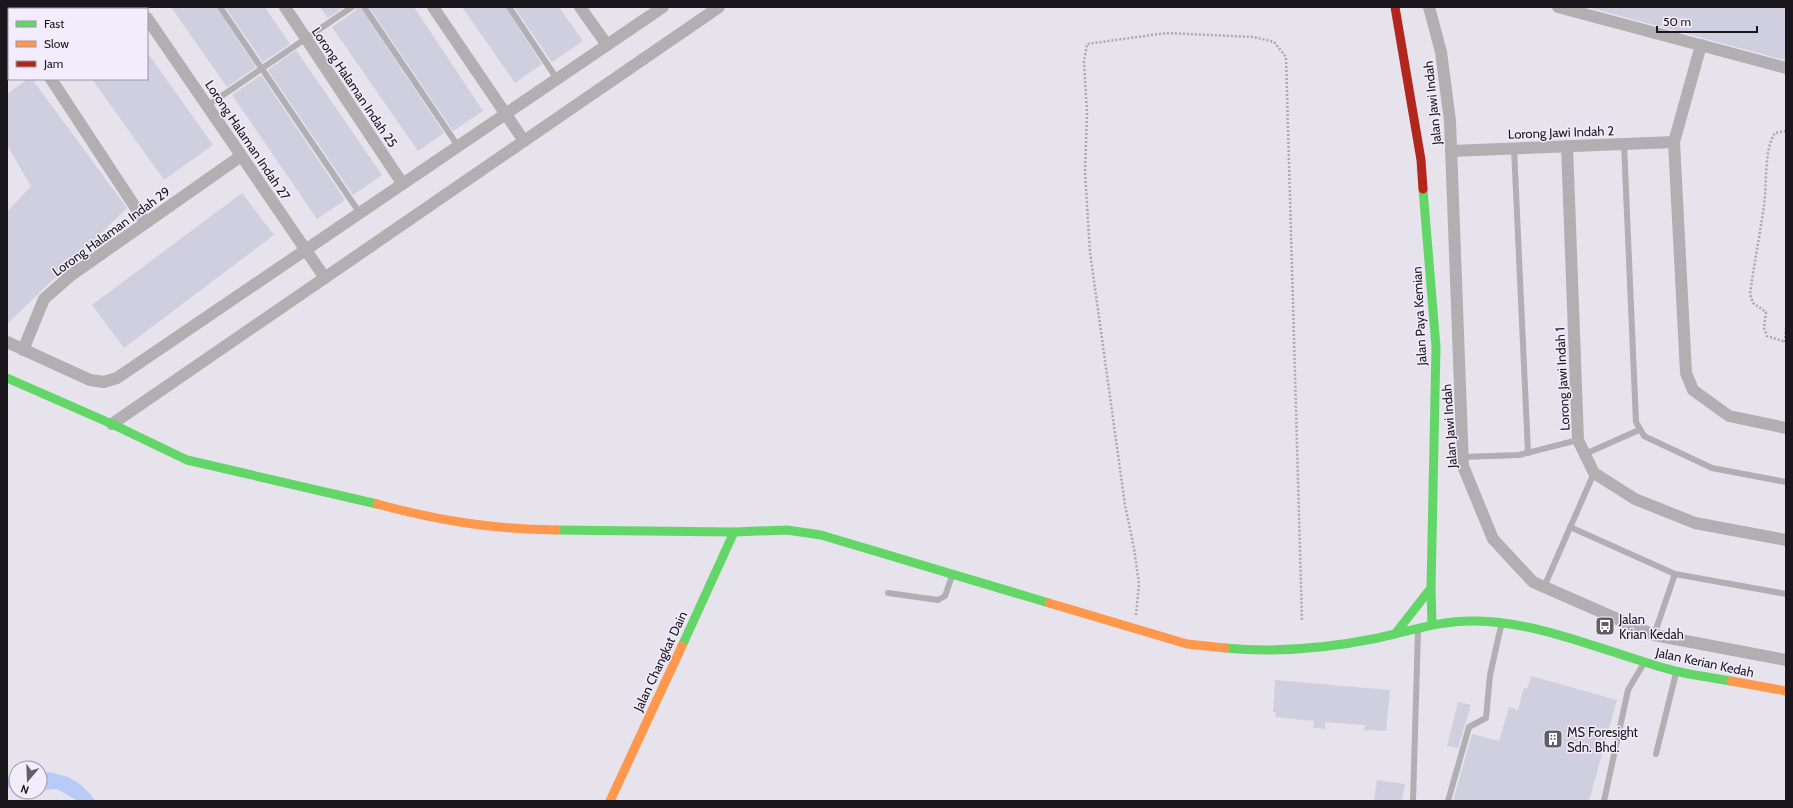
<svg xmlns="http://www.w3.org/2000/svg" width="1793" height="808" viewBox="0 0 1793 808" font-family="Cabin,sans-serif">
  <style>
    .water { fill: #b8cbf7 }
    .building { fill: #d0cfdf }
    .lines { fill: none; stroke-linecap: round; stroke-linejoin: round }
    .path { stroke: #aaa9ac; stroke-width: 2.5; stroke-dasharray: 2 2; stroke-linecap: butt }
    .lane { stroke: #b1afb2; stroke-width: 6 }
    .street { stroke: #b1afb2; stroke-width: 12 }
    .fast { stroke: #63d668; stroke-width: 9 }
    .slow { stroke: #ff974d; stroke-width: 9 }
    .jam { stroke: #b3261e; stroke-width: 9 }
    .labels { text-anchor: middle; stroke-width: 3; stroke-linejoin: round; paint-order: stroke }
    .street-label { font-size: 13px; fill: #19171c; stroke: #f2ecfd }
    .poi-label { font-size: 13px; fill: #19171c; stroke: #f2ecfd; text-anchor: start }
  </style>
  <rect width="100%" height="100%" fill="#e6e3ec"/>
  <g class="water">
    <path d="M49 772C73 777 80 782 96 801H78L57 789 40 790V774Z"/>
    <rect x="7" y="777" width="9" height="11"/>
  </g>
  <g class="building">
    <polygon points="171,7 216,7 256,67 227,87"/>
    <polygon points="225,7 265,7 290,44 263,62"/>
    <polygon points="320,7 344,7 328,18"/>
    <polygon points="356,7 360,7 444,133 418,151 332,27 355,11"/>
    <polygon points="369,7 414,7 483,111 453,131"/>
    <polygon points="462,7 505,7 542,64 515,83"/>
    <polygon points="514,7 559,7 583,41 552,62"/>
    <polygon points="1587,7 1786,7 1786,60 1777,58"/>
    <polygon points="296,50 382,175 353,195 268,70"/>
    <polygon points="147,52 213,145 164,180 92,79 147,79"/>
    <polygon points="261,75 345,200 317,219 232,95"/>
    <polygon points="28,79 32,79 127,208 7,324 7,212 31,186 7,145 7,94"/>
    <polygon points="242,193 274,235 124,348 92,305"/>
    <polygon points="1531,676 1617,700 1589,801 1453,801 1472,734 1499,741 1509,707 1518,710 1524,688 1527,689"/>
    <polygon points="1275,680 1390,690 1386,731 1364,730 1365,725 1325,722 1325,729 1313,728 1314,721 1275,717 1276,712 1273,712"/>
    <polygon points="1458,702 1471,705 1458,748 1447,746"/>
    <polygon points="1377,780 1405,784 1402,801 1374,801"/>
  </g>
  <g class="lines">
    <g class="path">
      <path d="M1786 131 1775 133C1764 148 1767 185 1764 205 1760 235 1754 264 1750 294L1753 303 1766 312 1764 328 1767 336 1786 342"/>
      <polyline points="1785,342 1786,327"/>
      <polyline points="1136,615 1139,584 1134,548 1125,505 1090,252 1085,172 1087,113 1084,62 1087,44 1166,33 1254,37 1274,42 1286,57 1302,621"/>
    </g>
    <g class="lane">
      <polyline points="220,7 359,212"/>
      <polyline points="364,7 458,146"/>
      <polyline points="509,7 557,79"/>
      <polyline points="207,106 352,7"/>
      <polyline points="1624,144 1636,422 1644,436 1712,468 1786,482"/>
      <polyline points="1514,148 1528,453"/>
      <polyline points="1585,454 1639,430"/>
      <polyline points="1463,457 1519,455 1578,440"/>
      <polyline points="1570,527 1675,574 1786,594"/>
      <polyline points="1544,587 1594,473"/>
      <polyline points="888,593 938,600 945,596 952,576"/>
      <polyline points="1654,635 1675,574"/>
      <polyline points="1656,754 1676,673"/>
      <polyline points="1413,801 1418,630"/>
      <polyline points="1448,801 1469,727 1486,718 1490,675 1501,626"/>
      <polyline points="1604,801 1628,690 1644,663"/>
    </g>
    <g class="street">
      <polyline points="140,7 141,9"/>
      <polyline points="285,7 402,183"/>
      <polyline points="433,7 524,141"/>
      <polyline points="580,7 607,45"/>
      <polyline points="1429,7 1441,52 1450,121 1463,466 1493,539 1533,582 1654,635 1786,660"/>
      <polyline points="1558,7 1786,68"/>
      <polyline points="67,9 70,7"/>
      <polyline points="147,18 325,278"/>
      <polyline points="1701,45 1674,142 1686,373 1693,390 1729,416 1786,428"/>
      <polyline points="7,50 9,49"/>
      <polyline points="51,79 145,222"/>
      <polyline points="1567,146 1578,440 1594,473 1635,499 1695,523 1786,540"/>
      <polyline points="1451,151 1674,142"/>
      <polyline points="7,342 90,380 104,382 117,378 663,7"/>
      <polyline points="23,350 44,299 70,276 241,156"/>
      <polyline points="112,424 719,7"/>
    </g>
    <g class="fast">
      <polyline points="1423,189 1436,347 1431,588 1432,625"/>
      <polyline points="7,378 112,424 187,460 377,504"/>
      <polyline points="556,530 734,532 787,530 821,535 1049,603"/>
      <polyline points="1395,634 1431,588"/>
      <polyline points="682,646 734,532"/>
      <path d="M1225 648C1275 653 1328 648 1378 638 1410 631 1442 620 1476 621 1543 622 1610 654 1675 671 1693 675 1713 678 1731 681"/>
    </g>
    <g class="slow">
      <path d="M377 504C440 521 491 529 556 530"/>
      <polyline points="1049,603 1187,644 1225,648"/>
      <polyline points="1731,681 1786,691"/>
      <polyline points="610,801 682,646"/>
    </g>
    <polyline class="jam" points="1395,7 1421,160 1423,189"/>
  </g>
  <defs>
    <g id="bus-square" transform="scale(1)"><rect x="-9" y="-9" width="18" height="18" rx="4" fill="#615e65" stroke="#f2ecfd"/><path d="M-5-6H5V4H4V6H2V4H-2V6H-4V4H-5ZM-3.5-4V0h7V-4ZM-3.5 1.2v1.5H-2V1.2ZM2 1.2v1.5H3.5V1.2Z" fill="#fff"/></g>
    <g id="building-square" transform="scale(1)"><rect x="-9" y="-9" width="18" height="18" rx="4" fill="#615e65" stroke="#f2ecfd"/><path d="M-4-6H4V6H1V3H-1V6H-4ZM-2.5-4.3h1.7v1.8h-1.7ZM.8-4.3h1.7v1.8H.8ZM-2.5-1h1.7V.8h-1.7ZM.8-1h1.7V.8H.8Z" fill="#fff"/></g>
  </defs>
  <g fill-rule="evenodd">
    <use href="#bus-square" x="1605" y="626"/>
    <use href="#building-square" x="1553" y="739"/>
  </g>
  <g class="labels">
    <g class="street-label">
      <text transform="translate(355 87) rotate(56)" y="5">Lorong Halaman Indah 25</text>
      <text transform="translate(1432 103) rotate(-96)" y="5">Jalan Jawi Indah</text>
      <text transform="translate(1561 132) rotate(-2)" y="5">Lorong Jawi Indah 2</text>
      <text transform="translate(248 140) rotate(56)" y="5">Lorong Halaman Indah 27</text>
      <text transform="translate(111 231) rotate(-36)" y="5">Lorong Halaman Indah 29</text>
      <text transform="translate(1419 316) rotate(-93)" y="5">Jalan Paya Kemian</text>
      <text transform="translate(1562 379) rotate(-93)" y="5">Lorong Jawi Indah 1</text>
      <text transform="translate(1449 426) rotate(-94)" y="5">Jalan Jawi Indah</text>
      <text transform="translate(660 661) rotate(-65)" y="5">Jalan Changkat Dain</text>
      <text transform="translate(1705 662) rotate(12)" y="5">Jalan Kerian Kedah</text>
    </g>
    <g class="poi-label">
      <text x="1619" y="624">Jalan<tspan x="1619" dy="15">Krian Kedah</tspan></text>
      <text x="1567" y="737">MS Foresight<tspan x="1567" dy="15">Sdn. Bhd.</tspan></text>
    </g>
  </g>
  <rect width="1793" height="808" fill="none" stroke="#19171c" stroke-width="16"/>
  <rect x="8" y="8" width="140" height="72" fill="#f2ecfd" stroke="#9b97a3"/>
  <rect x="16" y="21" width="20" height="6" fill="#63d668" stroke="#9b97a3"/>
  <text x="44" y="28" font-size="12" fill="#19171c">Fast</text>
  <rect x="16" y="41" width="20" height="6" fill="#ff974d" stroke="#9b97a3"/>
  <text x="44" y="48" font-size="12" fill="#19171c">Slow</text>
  <rect x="16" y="61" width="20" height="6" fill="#b3261e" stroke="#9b97a3"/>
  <text x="44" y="68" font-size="12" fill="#19171c">Jam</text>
  <g transform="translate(28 780) rotate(199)"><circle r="19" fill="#f2ecfd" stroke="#9b97a3"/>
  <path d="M0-3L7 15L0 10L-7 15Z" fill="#615e65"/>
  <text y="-6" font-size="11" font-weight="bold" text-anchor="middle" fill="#19171c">N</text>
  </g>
  <path d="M1657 26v6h100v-6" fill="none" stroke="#19171c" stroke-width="2"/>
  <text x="1663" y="26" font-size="12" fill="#19171c" stroke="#f2ecfd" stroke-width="3" paint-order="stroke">50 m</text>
</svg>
